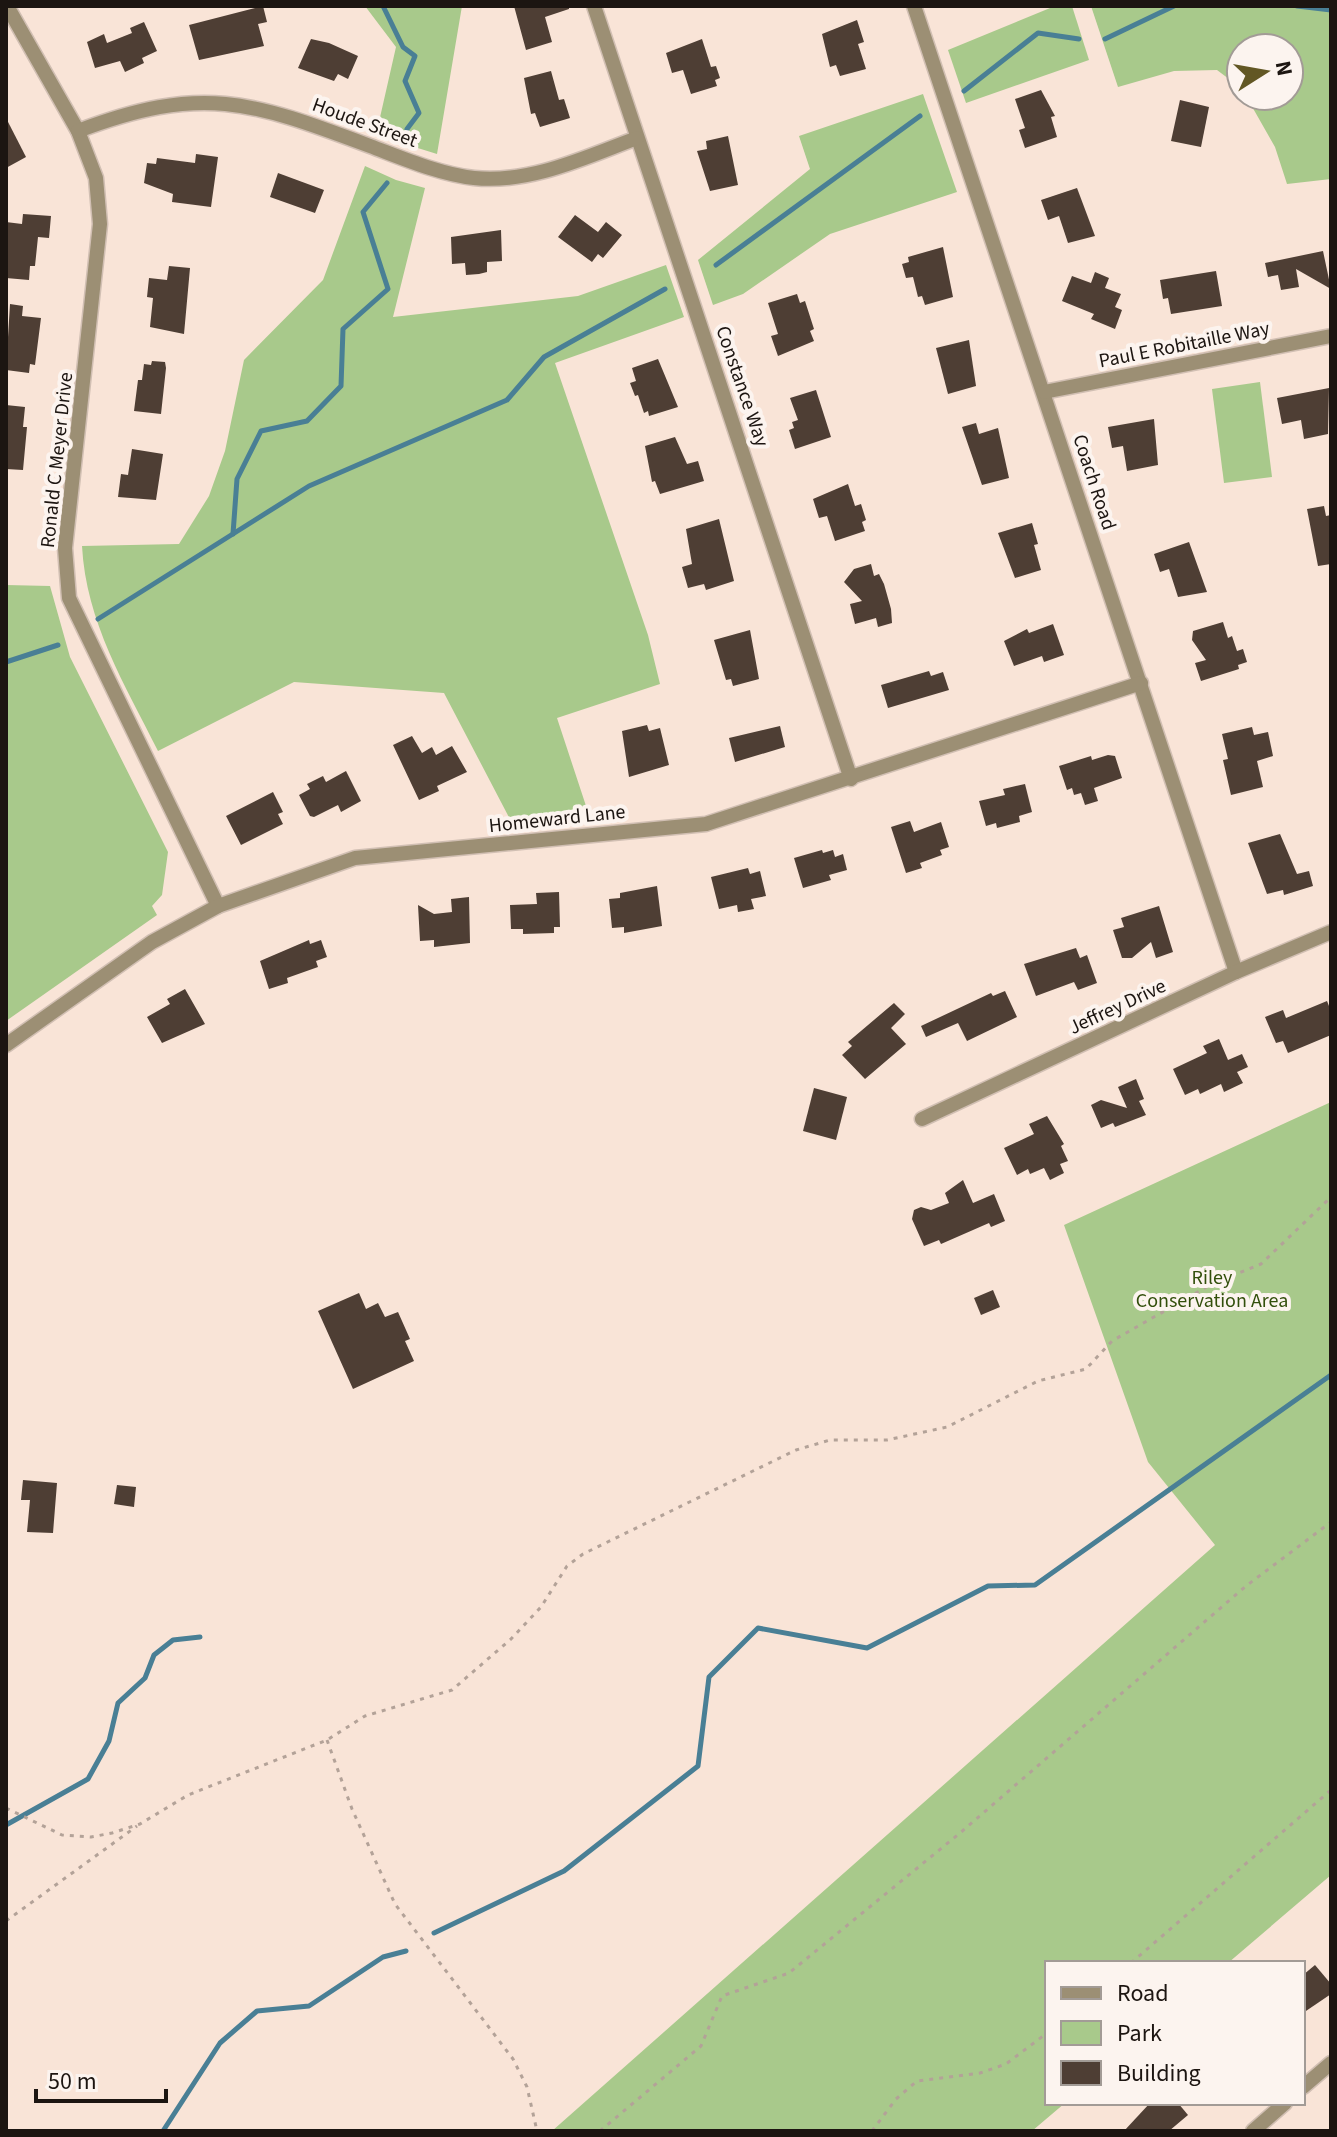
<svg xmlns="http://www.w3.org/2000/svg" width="1337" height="2137" viewBox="0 0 1337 2137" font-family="'Source Sans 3',sans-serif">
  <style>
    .green { fill: #a8c98b }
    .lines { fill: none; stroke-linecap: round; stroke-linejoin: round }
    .stream { stroke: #497f95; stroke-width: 5 }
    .building { fill: #4e3e34 }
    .street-casing { stroke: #d1bfb3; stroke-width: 17 }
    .path { stroke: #b3a298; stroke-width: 3; stroke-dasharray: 4 6; stroke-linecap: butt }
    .street { stroke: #9c8f74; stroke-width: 14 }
    .labels { text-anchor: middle; stroke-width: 8; stroke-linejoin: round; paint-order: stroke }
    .street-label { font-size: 20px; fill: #1c1511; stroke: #fcf4ef }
    .park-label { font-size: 20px; fill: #324f0b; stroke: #fcf4ef }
  </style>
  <rect width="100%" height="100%" fill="#f9e4d7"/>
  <g class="green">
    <polygon points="365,6 462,6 437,154 376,135 396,47"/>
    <polygon points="1055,6 1072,6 1089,60 966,103 948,50"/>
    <polygon points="1091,6 1331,6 1331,179 1287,184 1275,147 1246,96 1289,96 1289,48 1241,48 1241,88 1217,70 1174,71 1118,87"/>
    <polygon points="923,94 957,192 830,234 743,294 713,305 698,260 810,169 799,136"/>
    <path d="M365 166 396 180 425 188 393 317 578 296 666 265 684 317 555 363 648 635 660 684 557 718 589 815 512 823 444 693 294 682 158 751C125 685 86 622 82 546L179 544 209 496 225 451 244 360 323 280Z"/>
    <polygon points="1260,382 1272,477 1224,483 1212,389"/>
    <polygon points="6,585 50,586 70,657 168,852 162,895 152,906 157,915 6,1021"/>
    <polygon points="1331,1102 1331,1875 1228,1963 1047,1963 1047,2103 1065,2103 1032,2131 552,2131 1215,1545 1148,1462 1064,1225"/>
  </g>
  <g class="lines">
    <g class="stream">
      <polyline points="383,6 403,47 415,56 405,81 419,113 407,129"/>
      <polyline points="1297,6 1331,10"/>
      <polyline points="1105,39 1174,6"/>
      <polyline points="964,91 1038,33 1079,39"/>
      <polyline points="716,265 920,116"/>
      <polyline points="233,534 237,479 261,431 307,421 341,386 343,329 388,289 363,212 387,183"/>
      <polyline points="98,619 309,486 507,400 544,357 665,289"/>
      <polyline points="6,662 58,645"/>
      <polyline points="6,1825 88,1779 109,1741 118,1703 145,1678 154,1655 173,1640 200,1637"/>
      <polyline points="434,1933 564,1871 698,1766 709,1677 758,1628 867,1648 988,1586 1035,1585 1331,1375"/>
      <polyline points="163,2131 220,2043 257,2011 309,2006 383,1957 406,1951"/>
    </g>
  </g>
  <g class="building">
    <polygon points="263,6 267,22 258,24 264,46 199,60 189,25"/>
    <polygon points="514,6 569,6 569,9 545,17 552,42 526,50"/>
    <polygon points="857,20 864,42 858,44 866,69 840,76 836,65 830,67 822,34"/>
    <polygon points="144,22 157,51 142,58 144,63 125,72 120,61 95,68 87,42 104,34 107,43 132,33 130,28"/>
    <polygon points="311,39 329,43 358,56 348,79 338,74 334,81 298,68"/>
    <polygon points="702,39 711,67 716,66 720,78 715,80 717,86 691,94 683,70 672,73 666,53"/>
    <polygon points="551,71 559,100 564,99 570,118 540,127 535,113 531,114 524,78"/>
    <polygon points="1041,90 1055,116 1051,117 1057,137 1025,148 1019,130 1025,128 1015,99"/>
    <polygon points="1180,100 1209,107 1201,147 1171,141"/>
    <polygon points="6,118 26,157 6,168"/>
    <polygon points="728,136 738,185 710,191 697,151 707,149 706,141"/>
    <polygon points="196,154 218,157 211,207 172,202 173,194 144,183 147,163 156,164 157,158 195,163"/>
    <polygon points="278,173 324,190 315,213 270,197"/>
    <polygon points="1077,188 1095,236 1068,243 1059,216 1048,220 1041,200"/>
    <polygon points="23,214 51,216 49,238 38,237 35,266 30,266 29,280 6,278 6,222 22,224"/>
    <polygon points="575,215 598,232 606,222 622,235 603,258 598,254 592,262 558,237"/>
    <polygon points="501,230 502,261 487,262 487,272 479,274 466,275 465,263 452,264 451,237"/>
    <polygon points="943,247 953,297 925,305 922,296 918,297 913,277 906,278 902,264 909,262 908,257"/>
    <polygon points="1323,251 1331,289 1296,269 1299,287 1281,290 1278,275 1268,277 1265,263"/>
    <polygon points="169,266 190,268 184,334 150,327 153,298 147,297 149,278 167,280"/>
    <polygon points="1216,271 1222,306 1171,314 1168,298 1163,299 1160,280"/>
    <polygon points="1095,272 1109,278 1105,288 1121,294 1115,307 1122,310 1115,329 1091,319 1094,314 1062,301 1072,276 1091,283"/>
    <polygon points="797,294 800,303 805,301 814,329 810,331 814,341 778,356 771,336 778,334 768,303"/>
    <polygon points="10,304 23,306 22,316 41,318 35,365 30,364 29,373 6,370"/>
    <polygon points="969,340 976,386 948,394 936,348"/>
    <polygon points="658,359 678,407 649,416 648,411 644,413 638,395 635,396 630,383 636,381 632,368"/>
    <polygon points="152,361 165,362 166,368 161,414 134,411 138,380 142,380 144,364 151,365"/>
    <polygon points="1329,388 1328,434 1304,439 1301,420 1282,424 1277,398"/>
    <polygon points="816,390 831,437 795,449 789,430 794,428 792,422 798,420 790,398"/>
    <polygon points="6,405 25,407 23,427 27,427 23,470 6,469"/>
    <polygon points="1154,419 1158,465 1127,471 1123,446 1112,448 1108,427"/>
    <polygon points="976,423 979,434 998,428 1009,478 982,485 962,427"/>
    <polygon points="675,437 687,464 698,461 704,481 660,494 655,481 652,482 645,446"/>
    <polygon points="132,449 163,454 156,500 118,497 121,474 128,475"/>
    <polygon points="848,484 855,506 861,504 866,520 862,522 865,531 835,541 827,516 819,518 813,499"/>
    <polygon points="1324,506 1326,516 1331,515 1331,564 1318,566 1307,509"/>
    <polygon points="719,519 734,581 706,590 704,584 688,588 682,567 692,564 686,529"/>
    <polygon points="1032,523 1038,544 1034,545 1041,570 1015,578 998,533"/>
    <polygon points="1189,542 1207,592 1178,597 1169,569 1160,572 1154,554"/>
    <polygon points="871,564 874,576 879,574 884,584 891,609 892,623 878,627 876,618 855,624 850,604 862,601 844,582 854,569"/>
    <polygon points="1223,622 1228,638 1232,636 1237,651 1243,649 1247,662 1238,665 1239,669 1201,681 1195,663 1206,660 1192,640 1193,631"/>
    <polygon points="1053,624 1064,655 1044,662 1042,656 1014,666 1004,641 1027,629 1029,633"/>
    <polygon points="750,630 759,679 733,686 731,679 726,680 714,640"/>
    <polygon points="929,671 931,676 943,672 949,690 888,708 881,685"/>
    <polygon points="647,725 649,731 660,728 669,765 629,777 622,731"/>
    <polygon points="780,726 785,747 735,762 729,738"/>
    <polygon points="1252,727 1254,735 1268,732 1273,756 1257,761 1263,787 1231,795 1223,760 1228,759 1222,734"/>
    <polygon points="412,736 422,753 432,747 436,755 452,746 467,772 437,786 439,791 419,800 393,745"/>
    <polygon points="1108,755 1115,756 1122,778 1094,788 1098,801 1085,805 1081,793 1074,795 1072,788 1067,790 1059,766 1091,756 1092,760"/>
    <polygon points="346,771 361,801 341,812 338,805 314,817 310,816 299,795 310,789 307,784 323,776 326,782"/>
    <polygon points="1025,784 1032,812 1019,816 1020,822 997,828 996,823 986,826 979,801 1005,795 1003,789"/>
    <polygon points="273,792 283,812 278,814 283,824 241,845 226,816"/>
    <polygon points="910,821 914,832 941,822 949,847 940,850 942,855 920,863 922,868 906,873 891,827"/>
    <polygon points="1280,834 1297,874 1309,871 1313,886 1284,895 1283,890 1267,894 1248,843"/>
    <polygon points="822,850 823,853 833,850 835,857 843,854 847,870 829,875 831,880 803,888 794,858"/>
    <polygon points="748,868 750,874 760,871 766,896 751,899 754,909 738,912 737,905 719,909 711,877"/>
    <polygon points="657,886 662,926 624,933 624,927 612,928 609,899 620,898 620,893"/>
    <polygon points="559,892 560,927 554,927 554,933 523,934 523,929 511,929 510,905 537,904 536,893"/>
    <polygon points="469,897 470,943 434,947 434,940 420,941 418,905 434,914 452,912 451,899"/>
    <polygon points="1159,906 1173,952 1156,958 1151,942 1132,958 1122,958 1113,930 1124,927 1121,918"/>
    <polygon points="309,940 310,944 321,940 327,957 316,961 318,967 287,978 288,983 269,989 260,961"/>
    <polygon points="1076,948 1080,958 1087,955 1097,983 1078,990 1074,982 1036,996 1024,964"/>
    <polygon points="185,989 205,1024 162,1043 147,1017 170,1004 167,999"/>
    <polygon points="1005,991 1017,1017 967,1041 958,1023 926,1037 921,1026 991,993 993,996"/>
    <polygon points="1327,1001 1331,1011 1331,1035 1288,1053 1283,1041 1276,1043 1265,1017 1283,1010 1286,1018"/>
    <polygon points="894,1003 905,1014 891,1028 906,1044 865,1079 842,1055 852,1046 848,1042"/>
    <polygon points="1219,1039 1228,1060 1242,1054 1248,1067 1237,1072 1243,1083 1224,1092 1221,1084 1200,1094 1198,1089 1185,1095 1173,1069 1207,1053 1203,1046"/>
    <polygon points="1136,1079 1144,1099 1139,1101 1146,1115 1115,1127 1113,1123 1101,1128 1091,1105 1101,1100 1127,1108 1118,1087"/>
    <polygon points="814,1088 847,1097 836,1140 803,1131"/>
    <polygon points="1047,1116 1064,1144 1061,1146 1068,1161 1060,1164 1064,1173 1050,1180 1044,1168 1030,1174 1028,1169 1017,1175 1004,1148 1034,1134 1029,1124"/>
    <polygon points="963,1180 973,1203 994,1194 1005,1221 991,1227 989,1223 941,1244 939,1240 924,1246 912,1219 914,1210 921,1207 931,1210 949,1203 945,1193"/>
    <polygon points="993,1290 1000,1307 981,1315 974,1298"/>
    <polygon points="359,1293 366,1309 378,1303 385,1317 398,1312 410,1339 405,1341 414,1361 353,1389 318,1311"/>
    <polygon points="23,1480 57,1483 53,1533 27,1532 30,1500 21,1500"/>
    <polygon points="117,1485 136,1487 134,1507 114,1504"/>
    <polygon points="1315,1965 1331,1984 1331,1994 1303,2013 1303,1975"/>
    <polygon points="1150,2103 1178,2103 1188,2115 1169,2131 1124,2131"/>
  </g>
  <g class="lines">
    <g class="street-casing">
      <g id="street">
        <polyline points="7,6 78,131 96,178 100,224 65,548 69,598 218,906"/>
        <polyline points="594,6 851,779"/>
        <polyline points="914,6 1236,972"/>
        <path d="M78 131C202 84 250 101 370 146 402 158 439 174 474 178 530 184 586 157 637 138"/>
        <polyline points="1044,392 1331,336"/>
        <polyline points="6,1045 152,942 218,906 355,858 706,824 1141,683"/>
        <polyline points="922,1119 1236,972 1331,932"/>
        <polyline points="1303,2087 1331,2063"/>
        <polyline points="1253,2131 1285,2103"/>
      </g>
    </g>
    <g class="path">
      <polyline points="327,1740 352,1809 395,1904 513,2059 527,2087 537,2131"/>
      <polyline points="6,1808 62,1835 91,1837 112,1833 140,1824 188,1795 327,1740 365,1716 452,1690 511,1639 541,1607 567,1566 583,1554 796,1450 830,1440 887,1440 947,1427 1038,1381 1086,1369 1112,1341 1210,1285 1261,1264 1331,1197"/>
      <polyline points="6,1921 137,1826"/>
      <polyline points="1131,1963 1331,1790"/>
      <polyline points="600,2131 701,2046 722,1996 789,1973 960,1833 1246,1586 1331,1522"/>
      <polyline points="872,2131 896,2099 917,2081 980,2073 1006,2064 1047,2033"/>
    </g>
    <use href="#street" class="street"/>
  </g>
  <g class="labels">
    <g class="street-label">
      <text transform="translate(365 122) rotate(20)" y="7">Houde Street</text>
      <text transform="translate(1184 344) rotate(-11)" y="7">Paul E Robitaille Way</text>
      <text transform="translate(743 386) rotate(71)" y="7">Constance Way</text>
      <text transform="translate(56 460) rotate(-84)" y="7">Ronald C Meyer Drive</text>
      <text transform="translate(1095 482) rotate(72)" y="7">Coach Road</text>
      <text transform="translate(557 818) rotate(-6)" y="7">Homeward Lane</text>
      <text transform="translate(1117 1006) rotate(-25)" y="7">Jeffrey Drive</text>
    </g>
    <g class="park-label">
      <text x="1212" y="1284">Riley<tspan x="1212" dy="23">Conservation Area</tspan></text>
    </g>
  </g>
  <rect width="1337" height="2137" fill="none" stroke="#1c1511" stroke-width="16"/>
  <rect x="1045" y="1961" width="260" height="144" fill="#fcf4ef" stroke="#a29b96" stroke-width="2"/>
  <rect x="1061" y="1987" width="40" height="12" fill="#9c8f74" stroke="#a29b96" stroke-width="2"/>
  <text x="1117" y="2001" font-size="24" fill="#1c1511">Road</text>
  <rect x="1061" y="2021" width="40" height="24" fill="#a8c98b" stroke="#a29b96" stroke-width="2"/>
  <text x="1117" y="2041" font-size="24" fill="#1c1511">Park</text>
  <rect x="1061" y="2061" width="40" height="24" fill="#4e3e34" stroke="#a29b96" stroke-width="2"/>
  <text x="1117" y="2081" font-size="24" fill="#1c1511">Building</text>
  <g transform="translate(1265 72) rotate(79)"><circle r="38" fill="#fcf4ef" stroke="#a29b96" stroke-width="2"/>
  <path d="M0-6L14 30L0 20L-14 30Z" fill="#625724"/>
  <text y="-12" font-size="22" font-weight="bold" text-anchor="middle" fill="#1c1511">N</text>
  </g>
  <path d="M36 2089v12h130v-12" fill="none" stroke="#1c1511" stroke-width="4"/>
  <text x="48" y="2089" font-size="24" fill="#1c1511" stroke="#fcf4ef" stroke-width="6" paint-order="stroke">50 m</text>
</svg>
